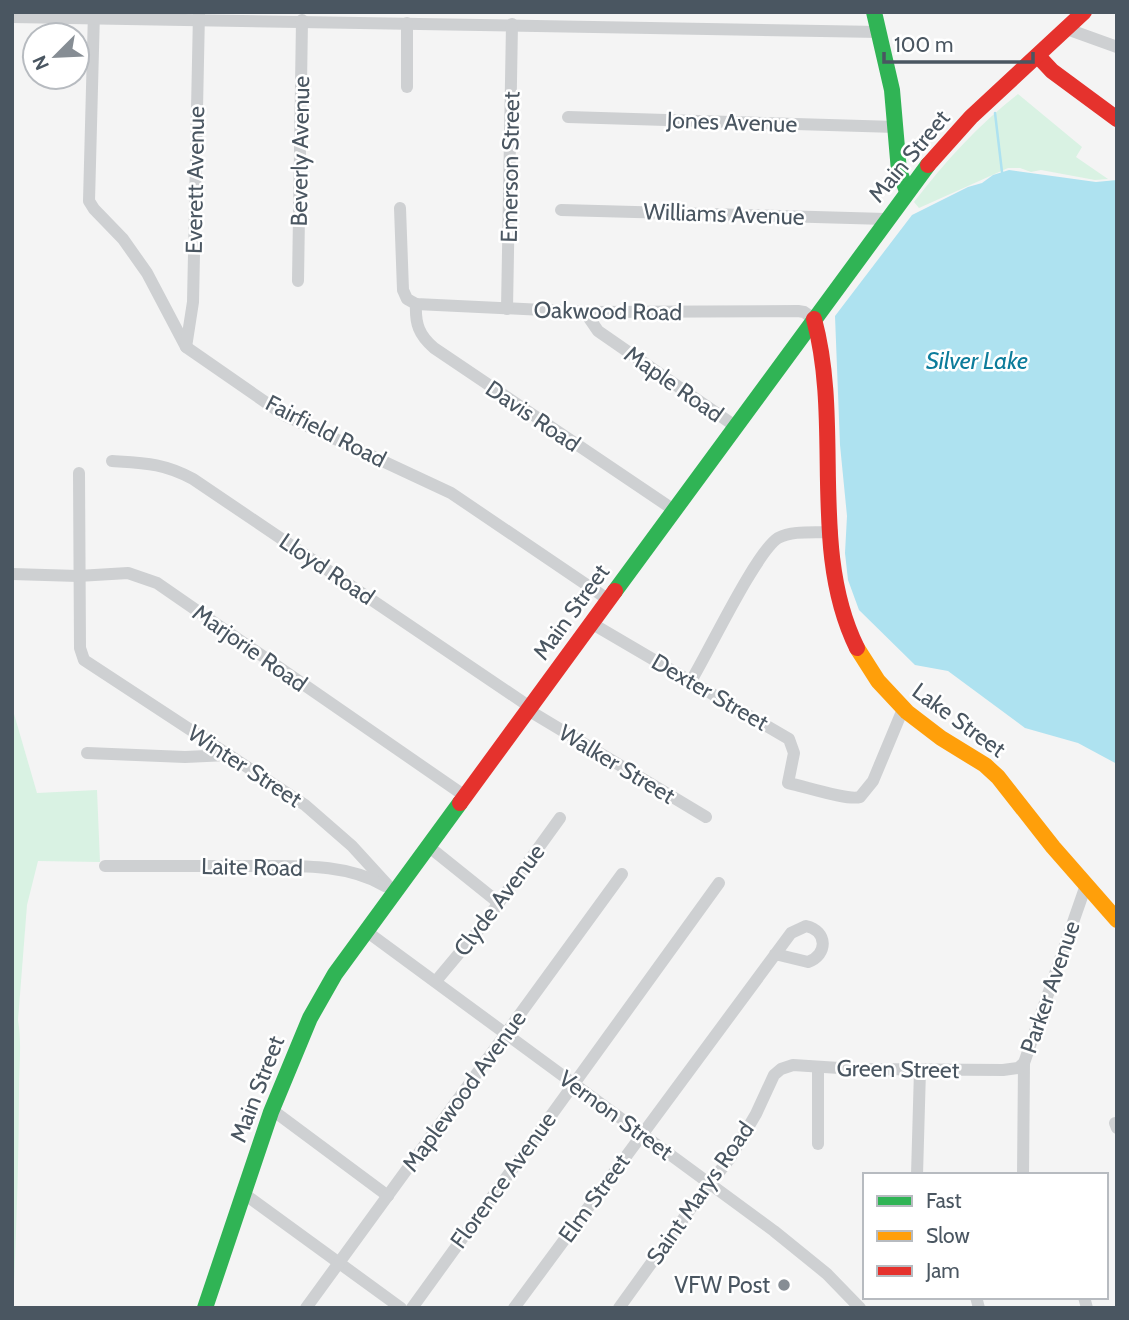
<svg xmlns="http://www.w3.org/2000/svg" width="1129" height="1320" viewBox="0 0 1129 1320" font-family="Cabin,sans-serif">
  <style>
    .park { fill: #d9f2e3 }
    .water { fill: #aee2f0 }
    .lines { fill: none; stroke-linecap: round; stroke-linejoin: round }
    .stream { stroke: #aee2f0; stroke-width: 2.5 }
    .street { stroke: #ced0d2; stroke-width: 12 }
    .fast { stroke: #30b455; stroke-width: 16 }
    .slow { stroke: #ff9f0a; stroke-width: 16 }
    .jam { stroke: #e5322d; stroke-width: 16 }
    .poi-dot { fill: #868d94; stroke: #fff; stroke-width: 2.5 }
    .labels { text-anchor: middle; stroke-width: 5; stroke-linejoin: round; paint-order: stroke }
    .street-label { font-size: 23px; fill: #4a5661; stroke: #fff }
    .poi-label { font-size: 23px; fill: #4a5661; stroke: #fff; text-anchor: end }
    .water-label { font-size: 24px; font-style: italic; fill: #0c7c9b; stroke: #fff }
  </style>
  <rect width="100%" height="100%" fill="#f4f4f4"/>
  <g class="park">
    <path d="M1018 94 1082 147 1076 157 1108 179 1095 180 1041 170 1031 172 1020 168H1008L919 208 914 202C944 163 978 125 1018 94Z"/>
    <path d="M12 707 37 793 97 790 100 862 38 861 27 905 18 1020C22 1043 19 1066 19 1090 19 1163 16 1235 13 1308Z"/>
  </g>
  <polygon class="water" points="1009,170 1096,182 1117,180 1117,764 1078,743 1025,728 948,671 915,665 859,610 848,580 845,553 847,516 840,445 835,316 912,215 968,187 982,183 993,175"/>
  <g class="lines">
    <polyline class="stream" points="995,113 1002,172"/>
    <g class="street">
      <polyline points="94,12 89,201 94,209 123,239 147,273 186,347 284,415 451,493 609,600"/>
      <polyline points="12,17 880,32"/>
      <polyline points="1067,29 1117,47"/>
      <polyline points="407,87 407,23"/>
      <polyline points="568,117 896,127"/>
      <polyline points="400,208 403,290 407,299 416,304 585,312 798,311 804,312 814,319"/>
      <polyline points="561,210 886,219"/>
      <polyline points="298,281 302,20"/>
      <path d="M416 304C415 324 419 335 434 348L674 510"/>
      <polyline points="507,309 512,24"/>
      <polyline points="585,312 598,331 735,426"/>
      <polyline points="186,347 193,302 199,13"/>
      <path d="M112 461C144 463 164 463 193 479L530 707"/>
      <polyline points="79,473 80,648 84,660 305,805 352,846 394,892"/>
      <polyline points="12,574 78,576 128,573 157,583 465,796"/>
      <path d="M591 623 789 739 794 753 788 783C804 786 848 801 860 797L873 781 903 709"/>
      <path d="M691 681C708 653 756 552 778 538 793 530 815 533 832 532"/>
      <polyline points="528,710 706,817"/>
      <polyline points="87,753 185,757 228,755"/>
      <polyline points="428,846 499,903"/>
      <path d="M105 866C151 866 196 866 242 866 289 867 343 861 385 886"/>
      <polyline points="366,931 774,1231 827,1274 860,1308"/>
      <polyline points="436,981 482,926 560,818"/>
      <polyline points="271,1109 388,1196"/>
      <polyline points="1115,1123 1117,1128"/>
      <polyline points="818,1144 818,1067"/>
      <polyline points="917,1175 920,1070"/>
      <polyline points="1023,1175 1024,1063 1086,885"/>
      <polyline points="243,1193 401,1308"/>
      <polyline points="976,1297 979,1308"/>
      <polyline points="1084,1297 1087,1308"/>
      <polyline points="306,1308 622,874"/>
      <polyline points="412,1308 719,883"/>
      <path d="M514 1308 791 933 806 926C828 931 828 955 808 962L775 954"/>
      <polyline points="619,1308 691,1208 730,1158 756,1114 774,1075 781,1069 793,1065 855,1069 1003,1070 1018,1068 1024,1063"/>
    </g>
    <g class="fast">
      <polyline points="874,12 892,90 899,171 907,191"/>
      <polyline points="615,591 928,165"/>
      <polyline points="205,1308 271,1112 310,1018 335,974 460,803"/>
    </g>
    <polyline class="slow" points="857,648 878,681 907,712 941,738 985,765 998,777 1053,847 1117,920"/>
    <g class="jam">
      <polyline points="1038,56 1052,71 1117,119"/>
      <polyline points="928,165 971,117 1084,12"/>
      <path d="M814 319C843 425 808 549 857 648"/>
      <polyline points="460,803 615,591"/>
    </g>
  </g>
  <circle class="poi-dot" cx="784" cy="1285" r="7"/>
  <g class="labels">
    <g class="street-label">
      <text transform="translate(732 122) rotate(2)" y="8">Jones Avenue</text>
      <text transform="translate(300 151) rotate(-89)" y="8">Beverly Avenue</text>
      <text transform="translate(909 156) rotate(-50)" y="8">Main Street</text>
      <text transform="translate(510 167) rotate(-89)" y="8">Emerson Street</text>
      <text transform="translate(195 180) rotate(-89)" y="8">Everett Avenue</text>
      <text transform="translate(724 214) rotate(2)" y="8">Williams Avenue</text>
      <text transform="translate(608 311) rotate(1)" y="8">Oakwood Road</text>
      <text transform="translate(674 384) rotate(35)" y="8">Maple Road</text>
      <text transform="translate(533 416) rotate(34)" y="8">Davis Road</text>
      <text transform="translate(326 431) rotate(27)" y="8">Fairfield Road</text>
      <text transform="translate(327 569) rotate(34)" y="8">Lloyd Road</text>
      <text transform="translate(571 612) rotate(-54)" y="8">Main Street</text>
      <text transform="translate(250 648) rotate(35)" y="8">Marjorie Road</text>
      <text transform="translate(710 692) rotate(30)" y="8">Dexter Street</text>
      <text transform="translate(959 720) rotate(36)" y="8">Lake Street</text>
      <text transform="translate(617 764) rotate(31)" y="8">Walker Street</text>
      <text transform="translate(245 766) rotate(33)" y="8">Winter Street</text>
      <text transform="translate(252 867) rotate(1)" y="8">Laite Road</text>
      <text transform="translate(499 900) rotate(-53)" y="8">Clyde Avenue</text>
      <text transform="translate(1050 987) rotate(-71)" y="8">Parker Avenue</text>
      <text transform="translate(898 1069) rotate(1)" y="8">Green Street</text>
      <text transform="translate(257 1089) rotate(-69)" y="8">Main Street</text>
      <text transform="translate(464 1091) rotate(-54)" y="8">Maplewood Avenue</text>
      <text transform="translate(616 1115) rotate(36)" y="8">Vernon Street</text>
      <text transform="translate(503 1180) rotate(-54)" y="8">Florence Avenue</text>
      <text transform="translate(700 1193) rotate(-55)" y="8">Saint Marys Road</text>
      <text transform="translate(594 1198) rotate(-54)" y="8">Elm Street</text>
    </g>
    <g class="poi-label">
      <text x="770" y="1293">VFW Post</text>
    </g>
    <g class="water-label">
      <text x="977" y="369">Silver Lake</text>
    </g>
  </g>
  <rect width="1129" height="1320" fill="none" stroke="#4a5661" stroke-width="28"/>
  <rect x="863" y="1173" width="245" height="126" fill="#ffffff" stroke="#b7bbc0" stroke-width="2"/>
  <rect x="877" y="1196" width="35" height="10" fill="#30b455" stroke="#b7bbc0" stroke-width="2"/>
  <text x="926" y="1208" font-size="21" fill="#4a5661">Fast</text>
  <rect x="877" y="1231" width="35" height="10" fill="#ff9f0a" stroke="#b7bbc0" stroke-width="2"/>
  <text x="926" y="1243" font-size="21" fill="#4a5661">Slow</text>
  <rect x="877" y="1266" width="35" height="10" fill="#e5322d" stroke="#b7bbc0" stroke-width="2"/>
  <text x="926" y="1278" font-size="21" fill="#4a5661">Jam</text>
  <g transform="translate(56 56) rotate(246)"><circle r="33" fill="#ffffff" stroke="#b7bbc0" stroke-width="2"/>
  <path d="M0-5L12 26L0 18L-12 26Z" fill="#868d94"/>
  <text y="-10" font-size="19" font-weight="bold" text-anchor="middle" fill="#4a5661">N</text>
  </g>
  <path d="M884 52v10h149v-10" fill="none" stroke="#4a5661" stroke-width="3.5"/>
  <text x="894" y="52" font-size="21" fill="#4a5661" stroke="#ffffff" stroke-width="5" paint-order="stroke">100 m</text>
</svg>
